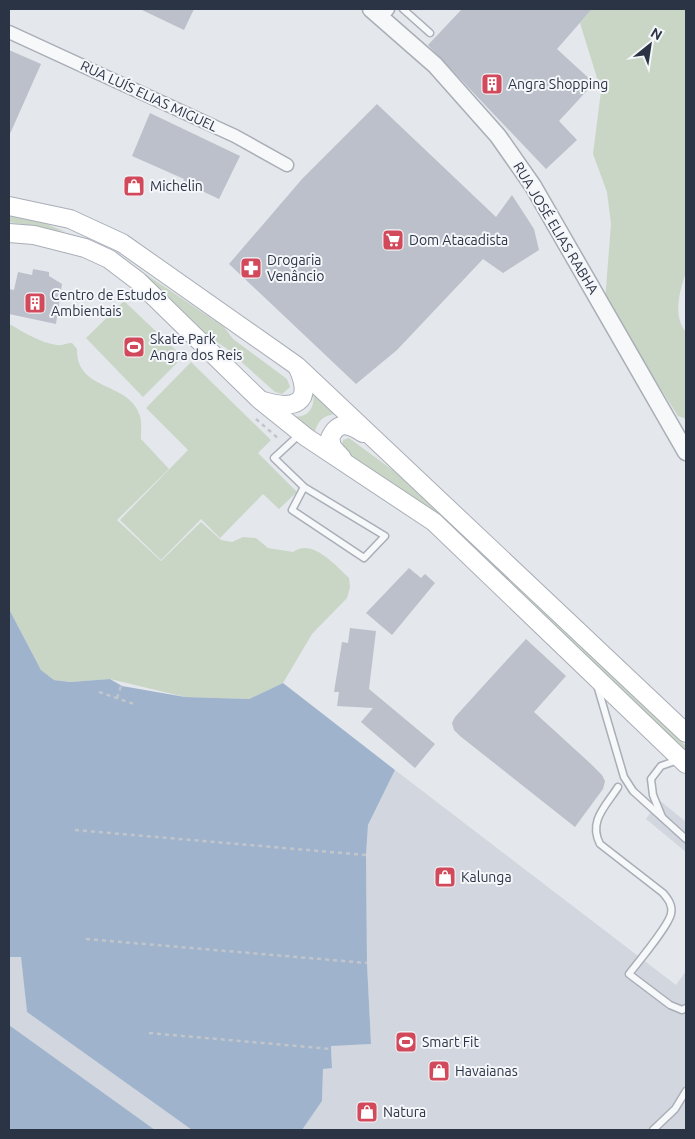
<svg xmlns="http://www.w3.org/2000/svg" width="695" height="1139" viewBox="0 0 695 1139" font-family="Ubuntu,sans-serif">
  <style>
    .built { fill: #d2d6de }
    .green { fill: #c9d6c5 }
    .water { fill: #9fb4cc }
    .building { fill: #bbc0ca }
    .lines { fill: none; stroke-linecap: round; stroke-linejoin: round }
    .service-casing { stroke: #a9aeb7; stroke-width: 9 }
    .minor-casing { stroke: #a9aeb7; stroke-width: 15 }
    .tertiary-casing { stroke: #a9aeb7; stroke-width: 19 }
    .secondary-casing { stroke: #a9aeb7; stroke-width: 20 }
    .path { stroke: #c2c5cb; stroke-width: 2.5; stroke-dasharray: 4 4; stroke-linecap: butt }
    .service { stroke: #f7f8fa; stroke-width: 6 }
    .minor { stroke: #f7f8fa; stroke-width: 12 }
    .tertiary { stroke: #f7f8fa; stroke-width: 16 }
    .secondary { stroke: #fff; stroke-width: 18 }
    .labels { text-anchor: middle; stroke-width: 4; stroke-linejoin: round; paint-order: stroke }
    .poi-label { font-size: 14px; fill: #2b3445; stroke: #f4f6f9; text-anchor: start }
    .street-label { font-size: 14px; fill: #2b3445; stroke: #f4f6f9 }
  </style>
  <rect width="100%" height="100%" fill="#e4e7ec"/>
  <g class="built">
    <polygon points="395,770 676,985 686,971 686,1130 302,1130 322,1101 323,1068 332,1068 331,1045 371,1044 367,963 366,855 368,825"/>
    <polygon points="659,800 686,822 686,852 646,819"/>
    <polygon points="21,956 27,1012 192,1130 155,1130 9,1025 9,957"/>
  </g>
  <g class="green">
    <path d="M592 9H686V272C680 290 672 316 686 332V419L678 416 605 301 611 224 607 192 593 154 601 91 580 23Z"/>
    <polygon points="9,215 39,221 66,232 9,222"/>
    <polygon points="110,250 224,327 233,339 287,379 290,387 282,394 275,392 226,348 198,330"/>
    <polygon points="124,301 183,357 143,397 86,338"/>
    <path d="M9 324C24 332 40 343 57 345 63 346 66 343 72 343L77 349C76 392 130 381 140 416 142 422 141 432 141 439L169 469 117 520 161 561 201 522 221 540 232 542 243 537 256 538 268 548 293 552C312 538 335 565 349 578L350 587 347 598 312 634 283 683 249 699 185 697 110 679 70 682 54 680 41 670 9 609Z"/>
    <polygon points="191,362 271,440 258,453 297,492 279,509 263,494 220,538 201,519 161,560 120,520 188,450 146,408"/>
    <path d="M313 392 337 414C324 415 319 419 315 431L318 439 288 415C306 421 316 409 313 392Z"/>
    <polygon points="349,438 417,488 686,746 686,754 411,497 344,451 342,446 343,440"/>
  </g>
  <g class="water">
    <polygon points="9,609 41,670 54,680 70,682 110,679 122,686 185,697 249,699 283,683 395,770 368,825 366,855 367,963 371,1044 331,1046 332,1068 323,1069 322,1101 302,1130 192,1130 27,1012 21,957 9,957"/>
    <polygon points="9,1025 155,1130 9,1130"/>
  </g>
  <g class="building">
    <polygon points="140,9 194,9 184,30"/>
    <polygon points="462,9 592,9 557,49 594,83 559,121 577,140 546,169 428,45"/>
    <polygon points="9,50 41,64 9,136"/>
    <polygon points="377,104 496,217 512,195 534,229 539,250 503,273 483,259 397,350 356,384 229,264 302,179"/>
    <polygon points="150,113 240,156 219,199 183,182 184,179 132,156"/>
    <polygon points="33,269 49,272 49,276 62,284 56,324 9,314 9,289 14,290 18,272 32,275"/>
    <polygon points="409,568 421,578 425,574 435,583 392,635 366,613"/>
    <polygon points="350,628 376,631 369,689 435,744 415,768 361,722 373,708 337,706 339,692 334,692 342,642 348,643"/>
    <polygon points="526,639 566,676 534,712 591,764 602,775 605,781 603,789 575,827 460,736 454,730 452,723 455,717"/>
  </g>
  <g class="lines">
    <g class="service-casing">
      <g id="service">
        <polyline points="403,9 430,33"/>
        <polyline points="300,434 274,458 304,487 385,536 364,558 292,510 304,487"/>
        <polyline points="597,685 624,777 633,791 686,839"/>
        <path d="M618 787C606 806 588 821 600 844L663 893C668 899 673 905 671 914 668 927 638 962 629 974L670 1005 682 1010 686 1008"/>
        <polyline points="662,817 653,795 651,779 661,766 678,760"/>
        <polyline points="653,1130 675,1109 686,1091"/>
      </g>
    </g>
    <g class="minor-casing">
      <g id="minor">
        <polyline points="381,17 388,9"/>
        <polyline points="9,32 235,136 287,165"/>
      </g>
    </g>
    <g class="tertiary-casing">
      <polyline id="tertiary" points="371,9 435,65 498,136 533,186 686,452"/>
    </g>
    <g class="secondary-casing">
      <g id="secondary">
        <polyline points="9,206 70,219 122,243 297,366 686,733"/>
        <polyline points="9,233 34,235 85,248 109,259 138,281 260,400 306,437 434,522 686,764"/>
        <path d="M263 401C294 410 314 404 298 368"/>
        <path d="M342 458 332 447 330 438C338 420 349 424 363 433"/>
      </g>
    </g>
    <g class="path">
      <polyline points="256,419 280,440"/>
      <polyline points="99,692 137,705"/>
      <polyline points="117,698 121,686"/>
      <polyline points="75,830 366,855"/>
      <polyline points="86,939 367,963"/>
      <polyline points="149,1033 331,1049"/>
    </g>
    <use href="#service" class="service"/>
    <use href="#minor" class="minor"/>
    <use href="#tertiary" class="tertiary"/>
    <use href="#secondary" class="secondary"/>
  </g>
  <defs>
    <g id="building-square" transform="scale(1.125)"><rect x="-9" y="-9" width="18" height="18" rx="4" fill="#d1495b" stroke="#f4f6f9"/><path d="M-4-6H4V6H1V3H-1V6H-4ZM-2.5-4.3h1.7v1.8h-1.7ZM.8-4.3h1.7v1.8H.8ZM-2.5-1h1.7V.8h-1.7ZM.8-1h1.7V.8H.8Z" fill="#fff"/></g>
    <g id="shop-square" transform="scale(1.125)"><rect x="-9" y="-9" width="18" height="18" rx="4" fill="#d1495b" stroke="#f4f6f9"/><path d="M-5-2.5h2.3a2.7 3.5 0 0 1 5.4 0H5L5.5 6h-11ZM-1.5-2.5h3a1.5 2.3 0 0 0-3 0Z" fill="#fff"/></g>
    <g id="supermarket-square" transform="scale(1.125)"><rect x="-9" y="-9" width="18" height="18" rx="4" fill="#d1495b" stroke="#f4f6f9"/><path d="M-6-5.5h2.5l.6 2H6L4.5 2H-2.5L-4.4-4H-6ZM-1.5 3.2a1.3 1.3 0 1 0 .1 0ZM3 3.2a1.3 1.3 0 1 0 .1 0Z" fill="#fff"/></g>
    <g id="pharmacy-square" transform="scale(1.125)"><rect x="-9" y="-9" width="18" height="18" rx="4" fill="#d1495b" stroke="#f4f6f9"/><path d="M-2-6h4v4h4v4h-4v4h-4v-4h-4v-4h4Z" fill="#fff"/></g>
    <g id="stadium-square" transform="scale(1.125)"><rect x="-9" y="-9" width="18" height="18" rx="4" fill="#d1495b" stroke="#f4f6f9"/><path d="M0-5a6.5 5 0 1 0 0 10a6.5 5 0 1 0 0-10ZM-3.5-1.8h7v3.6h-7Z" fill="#fff"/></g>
  </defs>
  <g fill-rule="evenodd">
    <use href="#building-square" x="492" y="84"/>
    <use href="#shop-square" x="134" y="186"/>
    <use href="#supermarket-square" x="393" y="240"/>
    <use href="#pharmacy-square" x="251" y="268"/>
    <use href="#building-square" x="35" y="303"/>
    <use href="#stadium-square" x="134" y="347"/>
    <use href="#shop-square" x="445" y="877"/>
    <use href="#stadium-square" x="406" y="1042"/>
    <use href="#shop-square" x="439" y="1071"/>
    <use href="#shop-square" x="367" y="1112"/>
  </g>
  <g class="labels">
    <g class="poi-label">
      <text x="508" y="89">Angra Shopping</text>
      <text x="150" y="191">Michelin</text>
      <text x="409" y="245">Dom Atacadista</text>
      <text x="267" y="265">Drogaria<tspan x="267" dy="16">Venâncio</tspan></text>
      <text x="51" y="300">Centro de Estudos<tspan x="51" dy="16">Ambientais</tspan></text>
      <text x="150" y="344">Skate Park<tspan x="150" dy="16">Angra dos Reis</tspan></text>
      <text x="461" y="882">Kalunga</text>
      <text x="422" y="1047">Smart Fit</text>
      <text x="455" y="1076">Havaianas</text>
      <text x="383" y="1117">Natura</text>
    </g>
    <g class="street-label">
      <text transform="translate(149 96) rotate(25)" y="5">RUA LUÍS ELIAS MIGUEL</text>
      <text transform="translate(556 228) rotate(59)" y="5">RUA JOSÉ ELIAS RABHA</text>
    </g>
  </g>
  <rect width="695" height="1139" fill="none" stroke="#2b3445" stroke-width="20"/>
  <g transform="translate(650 45) rotate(30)" stroke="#f4f6f9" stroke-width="4" paint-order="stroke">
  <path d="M0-4L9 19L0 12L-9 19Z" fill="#2b3445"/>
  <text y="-8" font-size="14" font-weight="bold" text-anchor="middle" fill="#2b3445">N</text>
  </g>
</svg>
